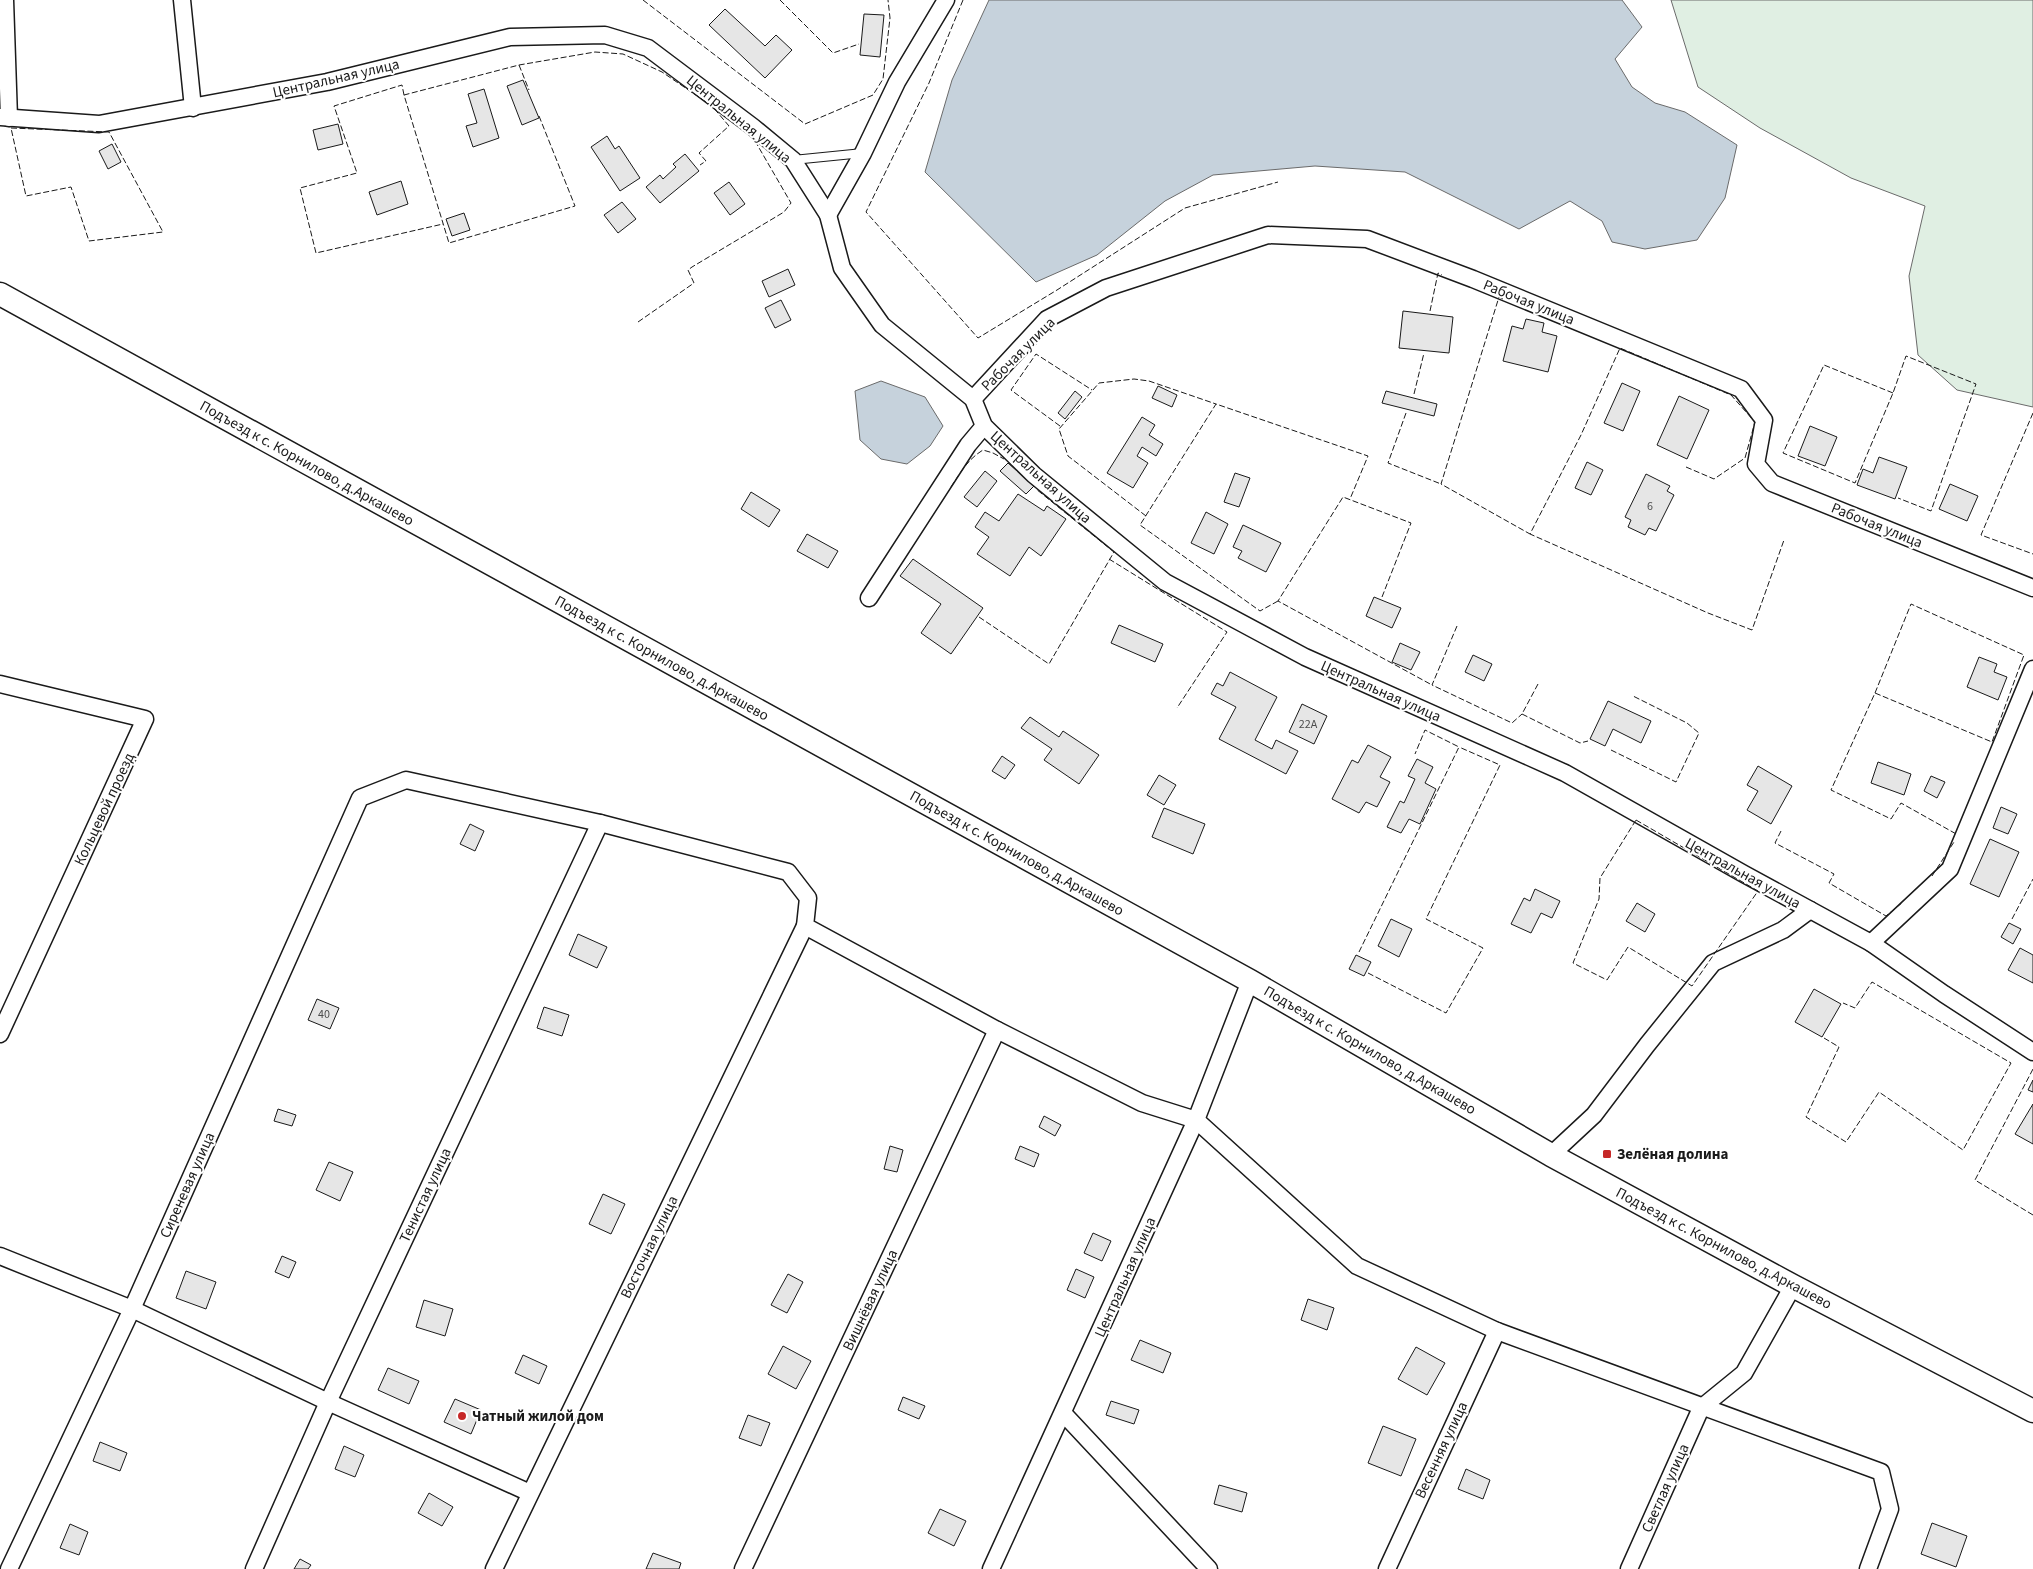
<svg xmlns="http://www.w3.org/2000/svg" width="2033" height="1569" font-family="'Source Sans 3',sans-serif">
<rect width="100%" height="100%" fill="#fff"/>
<polygon fill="#e0efe3" stroke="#6a6a6a" points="1671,0 2033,0 2033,407 1957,390 1918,355 1909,276 1925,206 1851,178 1760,128 1698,87"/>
<g fill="#c6d2dc" stroke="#6a6a6a">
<polygon points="989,0 1622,0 1642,27 1615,59 1632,87 1655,103 1685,112 1737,145 1725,198 1697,240 1645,249 1612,242 1602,221 1570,201 1519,229 1405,172 1315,166 1213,175 1165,201 1097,255 1036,282 925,172 952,80"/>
<polygon points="881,381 925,397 943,426 930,446 907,464 881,459 860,440 855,391"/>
</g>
<g fill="#e6e6e6" stroke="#1a1a1a">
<polygon points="725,9 765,46 776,35 792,50 765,78 709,25"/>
<polygon points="864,14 884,15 880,57 860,55"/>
<polygon points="523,80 539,118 522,125 507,86"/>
<polygon points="484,89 499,138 473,147 466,126 477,123 468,94"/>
<polygon points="338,124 343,144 318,150 313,130"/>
<polygon points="607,136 615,149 619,146 640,178 620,191 591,147"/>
<polygon points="112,144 121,162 108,169 99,151"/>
<polygon points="685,154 699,171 660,203 646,187 660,175 663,179 676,167 673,164"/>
<polygon points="401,181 408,204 377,215 369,192"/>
<polygon points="729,182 745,204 730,215 714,193"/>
<polygon points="622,202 636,219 618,233 604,215"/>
<polygon points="464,213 470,230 452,236 446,219"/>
<polygon points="788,269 795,285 769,297 762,281"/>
<polygon points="781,300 791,320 775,328 765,308"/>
<polygon points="1403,311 1453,317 1449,353 1399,348"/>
<polygon points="1526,319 1544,323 1542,332 1557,336 1548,372 1503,361 1512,326 1523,329"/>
<polygon points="1622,383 1640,391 1623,431 1604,423"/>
<polygon points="1158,386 1177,395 1172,407 1152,398"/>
<polygon points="1075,391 1082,397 1065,419 1058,413"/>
<polygon points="1386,391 1437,404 1434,416 1382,403"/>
<polygon points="1679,396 1709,410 1687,459 1657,445"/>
<polygon points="1142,417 1155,425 1149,435 1163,444 1156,456 1142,447 1137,456 1148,463 1133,488 1107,473"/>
<polygon points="1810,426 1837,437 1825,466 1798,456"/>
<polygon points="1879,457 1907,467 1895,499 1857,485 1863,469 1873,473"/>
<polygon points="1587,462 1603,470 1591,495 1575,488"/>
<polygon points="1008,463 1034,486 1026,494 1000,471"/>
<polygon points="985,471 997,481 977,507 964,497"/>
<polygon points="1235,473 1250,478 1239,507 1224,502"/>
<polygon points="1646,474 1670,486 1667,491 1674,495 1656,531 1649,528 1645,535 1628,527 1631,520 1625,517"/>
<polygon points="1950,484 1978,496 1967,521 1939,509"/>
<polygon points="751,492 780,510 769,527 741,509"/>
<polygon points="1018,494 1044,511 1047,506 1066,519 1041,556 1029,547 1010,576 977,554 989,537 975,527 985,512 999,521"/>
<polygon points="1206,512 1228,524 1214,554 1191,543"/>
<polygon points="1243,525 1281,543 1266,572 1238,558 1242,551 1233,547"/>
<polygon points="807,534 838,551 828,568 797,551"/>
<polygon points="913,559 983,608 951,654 921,633 941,604 900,576"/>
<polygon points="1374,597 1401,608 1392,628 1366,616"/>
<polygon points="1119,625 1163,644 1155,662 1111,643"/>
<polygon points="1400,643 1420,652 1411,670 1392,662"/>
<polygon points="1473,655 1492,664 1484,681 1465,672"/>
<polygon points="1979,657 1997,664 1994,672 2007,677 1998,700 1967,687"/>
<polygon points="1230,672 1277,697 1255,740 1272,749 1276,740 1298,751 1286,774 1219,739 1236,707 1211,694 1217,683 1223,686"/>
<polygon points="1608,701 1651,721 1641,743 1613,729 1605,746 1590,739"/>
<polygon points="1302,704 1327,716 1314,744 1289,732"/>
<polygon points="1030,717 1059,737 1063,731 1099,755 1079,784 1044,760 1052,749 1021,728"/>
<polygon points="1368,745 1391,757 1380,777 1390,782 1377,807 1366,802 1359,813 1332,799 1352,760 1358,763"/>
<polygon points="1002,756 1015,765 1005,779 992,771"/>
<polygon points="1417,759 1433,767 1425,783 1436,789 1420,824 1409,819 1401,833 1387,827 1400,801 1404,803 1415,779 1408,776"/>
<polygon points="1878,762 1911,774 1904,795 1871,783"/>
<polygon points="1758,766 1792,786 1771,824 1747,810 1758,791 1747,785"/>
<polygon points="1159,775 1176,785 1164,805 1147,795"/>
<polygon points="1931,776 1945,782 1937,798 1924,791"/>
<polygon points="2001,807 2017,814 2008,834 1993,828"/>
<polygon points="1164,808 1205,824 1193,854 1152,837"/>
<polygon points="470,824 484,831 475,851 460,844"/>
<polygon points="1990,839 2019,852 1999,897 1970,884"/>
<polygon points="1535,889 1560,901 1552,918 1541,913 1531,933 1511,924 1524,898 1530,901"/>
<polygon points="1637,903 1655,914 1645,932 1626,921"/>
<polygon points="1391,919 1412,929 1399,957 1378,946"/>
<polygon points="2009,923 2021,929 2013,944 2001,937"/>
<polygon points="578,934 607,947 597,968 569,955"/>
<polygon points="2020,948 2033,955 2033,983 2008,970"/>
<polygon points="1356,955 1371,962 1364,976 1349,969"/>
<polygon points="1814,989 1841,1004 1822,1037 1795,1022"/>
<polygon points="317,999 339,1008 330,1029 308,1020"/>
<polygon points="544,1007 569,1015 562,1036 537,1028"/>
<polygon points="2033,1080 2033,1092 2028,1090"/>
<polygon points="2033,1104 2033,1144 2015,1134"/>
<polygon points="278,1109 296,1115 292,1126 274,1121"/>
<polygon points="1044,1116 1061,1125 1055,1136 1039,1127"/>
<polygon points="890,1146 903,1150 897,1172 884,1169"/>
<polygon points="1020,1146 1039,1154 1034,1167 1015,1159"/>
<polygon points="329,1162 353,1172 340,1201 316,1190"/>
<polygon points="603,1194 625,1204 611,1234 589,1224"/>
<polygon points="1093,1233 1111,1241 1102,1261 1084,1253"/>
<polygon points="282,1256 296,1262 289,1278 275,1272"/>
<polygon points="1076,1269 1094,1277 1085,1298 1067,1290"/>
<polygon points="186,1271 216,1282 206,1309 176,1298"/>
<polygon points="788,1274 803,1282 787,1313 771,1305"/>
<polygon points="1308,1299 1334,1308 1327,1330 1301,1320"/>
<polygon points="424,1300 453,1309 445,1336 416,1327"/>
<polygon points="1140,1340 1171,1353 1163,1373 1131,1360"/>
<polygon points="783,1346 811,1361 796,1389 768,1374"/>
<polygon points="1416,1347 1445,1363 1427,1395 1398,1379"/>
<polygon points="523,1355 547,1366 539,1384 515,1373"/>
<polygon points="388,1368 419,1381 409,1404 378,1390"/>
<polygon points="903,1397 925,1406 919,1419 898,1410"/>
<polygon points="455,1399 481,1410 471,1434 444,1422"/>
<polygon points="1111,1401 1139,1410 1134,1424 1106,1415"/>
<polygon points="748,1415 770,1423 761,1446 739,1438"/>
<polygon points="1383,1426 1416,1439 1401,1476 1368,1463"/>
<polygon points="100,1442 127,1453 120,1471 93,1461"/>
<polygon points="344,1446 364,1455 355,1477 335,1469"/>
<polygon points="1466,1469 1490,1480 1483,1499 1458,1489"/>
<polygon points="1219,1485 1247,1493 1242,1512 1214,1504"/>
<polygon points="429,1493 453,1507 442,1526 418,1513"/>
<polygon points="940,1509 966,1521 954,1546 928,1533"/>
<polygon points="1932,1523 1967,1536 1956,1567 1921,1554"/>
<polygon points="70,1524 88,1532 79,1555 60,1548"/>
<polygon points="653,1553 681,1563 679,1569 646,1569"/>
<polygon points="300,1559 311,1565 308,1569 294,1569"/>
</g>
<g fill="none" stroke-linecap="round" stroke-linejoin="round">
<defs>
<polyline id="lane" points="793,160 863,153"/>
<g id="street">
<polyline points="5,0 9,118"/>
<polyline points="182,0 193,108"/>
<polyline points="0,117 99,124 327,82 510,37 605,35 648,48 753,127 793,160 828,215 842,268 882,325 973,399 984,426 1034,475 1165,582 1305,657 1565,773 1744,874 1871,943 1944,994 2033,1052"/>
<polyline points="828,215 863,153 897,82 946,0"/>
<polyline points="973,399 1047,319 1106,288 1268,235 1367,239 1473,279 1741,389 1764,420 1756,464 1772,483 2033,588"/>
<polyline points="869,598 968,445 984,426"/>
<polyline points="0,684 145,719 0,1034"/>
<polyline points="1871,943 1950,869 2033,669"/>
<polyline points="1551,1155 1594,1115 1647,1045 1713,963 1783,930 1810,910"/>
<polyline points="0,1256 132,1309 328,1402 530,1493"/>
<polyline points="1063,1413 1209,1569"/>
<polyline points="9,1569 132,1309 360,798 406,780 600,823 788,872 808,898 805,926 997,1030 1142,1103 1196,1120 1357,1266 1497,1331 1881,1472 1890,1509 1868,1569"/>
<polyline points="254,1569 328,1402 600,823"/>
<polyline points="494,1569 805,926"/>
<polyline points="743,1569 997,1030"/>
<polyline points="991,1569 1196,1120 1250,981"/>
<polyline points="1387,1569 1497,1331"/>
<polyline points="1629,1569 1701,1408 1744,1373 1793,1286"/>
</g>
<polyline id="secondary" points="0,294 1250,981 1551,1155 1793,1286 2033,1411"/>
</defs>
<use href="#lane" stroke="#1a1a1a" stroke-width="10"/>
<use href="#street" stroke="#1a1a1a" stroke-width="19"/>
<use href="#secondary" stroke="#1a1a1a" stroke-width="25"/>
<use href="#lane" stroke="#fff" stroke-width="8"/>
<use href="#street" stroke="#fff" stroke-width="16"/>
<use href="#secondary" stroke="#fff" stroke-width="22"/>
<g stroke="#1a1a1a" stroke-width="1" stroke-dasharray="6 2.5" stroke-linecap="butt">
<polyline points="643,0 805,124 873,95 883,79 890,18 888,0"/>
<polyline points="780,0 833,53 859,44"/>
<polyline points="963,0 929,83 866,212 978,338 1057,290 1185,208 1278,182"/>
<polyline points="519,65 529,90"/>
<polyline points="404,95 402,85 334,106 357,173 300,188 316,253 443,224"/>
<polyline points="539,116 575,206 449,243 404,95 519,65 595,52 623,54 662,72 712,106 729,126 699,153 706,161 700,165"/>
<polygon points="11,128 109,132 163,232 89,241 71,187 26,196"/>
<polyline points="1503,299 1499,297 1441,484 1530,534"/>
<polyline points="1430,311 1438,273 1442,275"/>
<polyline points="638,322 694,283 688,270 692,267 784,212 791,203 751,134"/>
<polyline points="1893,393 1824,365 1783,453 1855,483 1893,393 1906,356 1976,384 1931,511 1898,498"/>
<polyline points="1414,394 1424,353"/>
<polyline points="1406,413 1388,463 1441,484"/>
<polyline points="2033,413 1981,535 2033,554"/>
<polyline points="1060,426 1011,390 1036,354 1092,390"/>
<polyline points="1686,467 1714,479 1745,458 1755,422 1731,395 1620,348 1581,435 1530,534 1708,613 1752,630 1784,540"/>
<path d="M951,487C960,473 968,459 983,450L993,453L1004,459"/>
<polyline points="1146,516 1068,456 1059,429 1099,383 1134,379 1149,381 1216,404"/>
<polyline points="1109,559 1227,632 1177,708"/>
<polyline points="1382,597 1411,523 1343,497 1278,601 1432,685"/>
<polyline points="1278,601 1260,611 1140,525 1216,404 1368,456 1350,499"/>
<polyline points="979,617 1049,664 1114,552 1036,489"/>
<polyline points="1457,626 1432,685 1512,723 1522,714"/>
<polyline points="1538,684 1522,714 1580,743 1588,741"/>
<polyline points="1875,693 1992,742 2024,655 1911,604 1875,693 1831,790 1891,819 1901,803 1958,835"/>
<polyline points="1611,750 1676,782 1699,733 1687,723 1633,696"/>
<polygon points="1636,820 1758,891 1692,986 1628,947 1607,980 1573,963 1599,899 1600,878"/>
<polyline points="1781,831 1775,843 1834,874 1829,883 1886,916 1903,902"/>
<polyline points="1932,876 1954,842"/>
<polyline points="2012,919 2033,879"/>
<polyline points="1359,952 1459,747 1425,730 1415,754"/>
<polyline points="1368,973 1446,1013 1483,948 1426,919 1500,765 1459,747"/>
<polyline points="1824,1038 1839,1047 1806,1117 1846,1142 1879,1092 1963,1150 2011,1063 1872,982 1855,1008 1843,1003"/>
<polyline points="2033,1069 1975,1180 2033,1215"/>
</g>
</g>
<g fill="#c62828" stroke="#fff" stroke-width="2">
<rect x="1602" y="1149" width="10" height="10" rx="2.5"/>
<circle cx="462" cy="1416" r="5"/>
</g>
<g text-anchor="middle" stroke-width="4" stroke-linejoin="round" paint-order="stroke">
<g font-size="12" fill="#4d4d4d">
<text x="1650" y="510">6</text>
<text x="1308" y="728">22А</text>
<text x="324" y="1018">40</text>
</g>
<g font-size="15" fill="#1a1a1a" stroke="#fff">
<text transform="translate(336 78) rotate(-13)" y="5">Центральная улица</text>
<text transform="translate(739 119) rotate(39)" y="5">Центральная улица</text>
<text transform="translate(1529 302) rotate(22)" y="5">Рабочая улица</text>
<text transform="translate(1018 354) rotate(-45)" y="5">Рабочая улица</text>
<text transform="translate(307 463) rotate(29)" y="5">Подъезд к с. Корнилово, д.Аркашево</text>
<text transform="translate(1041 477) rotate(42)" y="5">Центральная улица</text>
<text transform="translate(1877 525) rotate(22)" y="5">Рабочая улица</text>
<text transform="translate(662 658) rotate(29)" y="5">Подъезд к с. Корнилово, д.Аркашево</text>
<text transform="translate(1381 691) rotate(24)" y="5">Центральная улица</text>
<text transform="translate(104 809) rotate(-65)" y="5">Кольцевой проезд</text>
<text transform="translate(1017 853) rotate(29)" y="5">Подъезд к с. Корнилово, д.Аркашево</text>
<text transform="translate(1743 873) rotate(29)" y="5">Центральная улица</text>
<text transform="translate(1370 1050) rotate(30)" y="5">Подъезд к с. Корнилово, д.Аркашево</text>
<text transform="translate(187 1185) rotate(-66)" y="5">Сиреневая улица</text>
<text transform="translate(425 1195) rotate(-65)" y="5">Тенистая улица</text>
<text transform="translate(649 1247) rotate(-64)" y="5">Восточная улица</text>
<text transform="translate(1724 1248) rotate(28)" y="5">Подъезд к с. Корнилово, д.Аркашево</text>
<text transform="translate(1125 1277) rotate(-66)" y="5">Центральная улица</text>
<text transform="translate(870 1300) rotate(-65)" y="5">Вишнёвая улица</text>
<text transform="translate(1441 1450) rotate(-65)" y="5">Весенняя улица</text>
<text transform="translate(1665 1488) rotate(-66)" y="5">Светлая улица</text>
</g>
<g font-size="15" font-weight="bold" fill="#1a1a1a" stroke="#fff" text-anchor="start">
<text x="1617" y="1159">Зелёная долина</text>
<text x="472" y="1421">Чатный жилой дом</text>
</g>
</g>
</svg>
